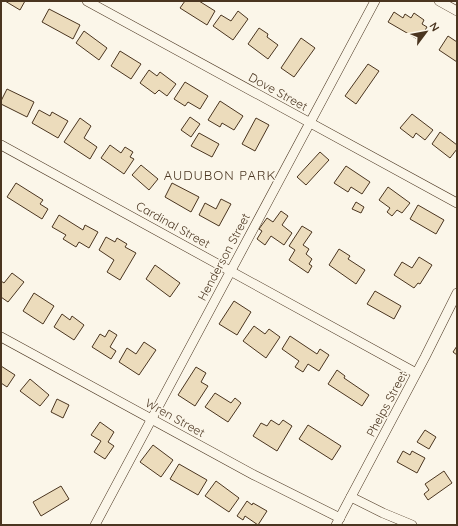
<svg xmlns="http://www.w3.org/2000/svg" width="458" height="526" font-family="Quicksand,sans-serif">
<rect width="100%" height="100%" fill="#fbf6e9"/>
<g fill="#ecdcbc" stroke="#4a3520">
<polygon points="5,1 25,1 20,10"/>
<polygon points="185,1 199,1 215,11 207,25 180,8"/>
<polygon points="49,9 80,25 73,39 42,22"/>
<polygon points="238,11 248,19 233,40 213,26 221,15 231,21"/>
<polygon points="394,12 403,18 405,14 411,18 414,13 424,20 422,24 427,27 419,40 388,22"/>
<polygon points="259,28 268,34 267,37 278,45 268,59 248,44"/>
<polygon points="84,31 107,48 99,60 76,43"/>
<polygon points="448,36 457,42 457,62 439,50"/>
<polygon points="301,38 315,48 294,77 281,68"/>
<polygon points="120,51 141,64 131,79 111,66"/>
<polygon points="368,64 379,71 356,104 345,96"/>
<polygon points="149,70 157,76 160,72 176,84 167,96 159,90 155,94 140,83"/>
<polygon points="185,82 208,96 200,109 188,102 185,106 174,99"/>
<polygon points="7,89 34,102 27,117 1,104 1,101"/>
<polygon points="220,101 243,116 234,130 222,123 220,127 208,120"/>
<polygon points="39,110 50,116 52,112 68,121 58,138 32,123"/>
<polygon points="412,114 433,130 425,140 416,133 413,138 400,128"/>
<polygon points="190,117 200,124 191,137 181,130"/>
<polygon points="80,118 91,126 84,138 97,147 90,159 64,142"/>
<polygon points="256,118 269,125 255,151 242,144"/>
<polygon points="440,132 457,145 457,149 450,158 432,144"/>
<polygon points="199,133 219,144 212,157 191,146"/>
<polygon points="110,145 121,153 125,147 133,152 130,157 134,159 124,174 101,158"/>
<polygon points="320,152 329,160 306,185 297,177"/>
<polygon points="141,165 158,179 149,190 132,175"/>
<polygon points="346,166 370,182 362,194 351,187 348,192 334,183"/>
<polygon points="16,183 43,200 40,204 48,209 42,219 7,197"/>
<polygon points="172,183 199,197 191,212 165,197"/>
<polygon points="388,187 410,203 402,213 397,210 392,216 387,212 390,208 379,200"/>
<polygon points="221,199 231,204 219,226 199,215 205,203 216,209"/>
<polygon points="356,202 364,207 361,213 352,209"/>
<polygon points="418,205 444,220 436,234 410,219"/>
<polygon points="281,211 288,216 282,225 292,233 284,245 271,236 265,245 257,239 262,231 259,229 267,218 273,222"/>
<polygon points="59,215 83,230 85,225 98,232 89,248 79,242 76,247 63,239 66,235 52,227"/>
<polygon points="302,226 312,232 303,245 309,249 306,254 312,259 309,264 312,266 308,273 289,260 295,250 289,246"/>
<polygon points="106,237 115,242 117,238 127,244 125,247 136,253 120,280 107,272 114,260 99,250"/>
<polygon points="339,249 350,256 348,259 365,270 356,284 329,265"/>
<polygon points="419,257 432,265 420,284 418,283 414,288 394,275 402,262 412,268"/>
<polygon points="155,265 180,283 170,297 146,279"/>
<polygon points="12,273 24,282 8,302 1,297 1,281 4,283"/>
<polygon points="375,291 401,306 394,319 367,304"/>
<polygon points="34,293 54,306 43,324 23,311"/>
<polygon points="234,301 251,312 237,335 219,324"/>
<polygon points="62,314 70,320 72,316 84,325 74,340 54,327"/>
<polygon points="254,326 265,334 269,329 280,337 266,358 243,341"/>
<polygon points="109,330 117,335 110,347 116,351 111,359 92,347 100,334 105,337"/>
<polygon points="290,336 317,354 320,349 329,355 319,371 308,364 303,372 295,367 299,361 282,349"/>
<polygon points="144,342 156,350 139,375 119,362 127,348 136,354"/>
<polygon points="457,346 457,355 453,352"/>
<polygon points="1,366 15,375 7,387 1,383"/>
<polygon points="196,367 206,373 201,382 208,386 195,406 178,395"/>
<polygon points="337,370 345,376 344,378 369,395 362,406 328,384"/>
<polygon points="30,379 49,395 40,406 20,391"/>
<polygon points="215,393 231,403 235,398 241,403 228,422 205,407"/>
<polygon points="57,399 69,405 63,418 51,412"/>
<polygon points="271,420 279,425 283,420 292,426 277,451 253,436 261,423 267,426"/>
<polygon points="100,422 114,432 108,442 114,446 105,459 94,452 101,441 91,435"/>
<polygon points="308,425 341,446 332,460 299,439"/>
<polygon points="425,430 436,437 429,449 417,442"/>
<polygon points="153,445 173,460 161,477 140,462"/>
<polygon points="403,451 410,455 412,451 425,458 417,473 397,462"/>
<polygon points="179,464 207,480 198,495 170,479"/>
<polygon points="444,471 452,483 428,500 424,494 429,490 425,484"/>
<polygon points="216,481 239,498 229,512 205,496"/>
<polygon points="61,486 69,499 41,516 33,502"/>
<polygon points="247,501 252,505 253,503 267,511 258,525 245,516 243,520 237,516"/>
</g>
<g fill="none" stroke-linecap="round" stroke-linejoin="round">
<defs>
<g id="street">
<polyline points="87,1 457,203"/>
<polyline points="439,1 457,11"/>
<polyline points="1,145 416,373"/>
<polyline points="1,337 254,475 340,518"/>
<polyline points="351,497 383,513 412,525"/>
<polyline points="95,525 375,1"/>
<polyline points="336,525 425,357 457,293"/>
</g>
</defs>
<use href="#street" stroke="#4a3520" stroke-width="10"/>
<use href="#street" stroke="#fbf6e9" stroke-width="9"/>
</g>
<g text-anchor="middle" stroke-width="3" stroke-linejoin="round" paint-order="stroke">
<g font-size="12" fill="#4a3520" stroke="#fbf6e9">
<text transform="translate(278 92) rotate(29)" y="4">Dove Street</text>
<text transform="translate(173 225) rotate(29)" y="4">Cardinal Street</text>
<text transform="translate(224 257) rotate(-62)" y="4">Henderson Street</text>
<text transform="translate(387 404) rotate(-62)" y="4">Phelps Street</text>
<text transform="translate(175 418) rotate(29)" y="4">Wren Street</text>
</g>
<g font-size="13" letter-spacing="1" fill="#4a3520" stroke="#fbf6e9">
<text x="220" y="180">AUDUBON PARK</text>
</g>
</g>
<rect width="458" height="526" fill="none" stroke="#4a3520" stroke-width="4"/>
<g transform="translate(426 32) rotate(58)" stroke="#fbf6e9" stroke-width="3" paint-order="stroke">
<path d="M0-3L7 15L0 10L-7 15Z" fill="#4a3520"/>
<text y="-6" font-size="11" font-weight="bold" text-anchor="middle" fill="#4a3520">N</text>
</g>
</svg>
